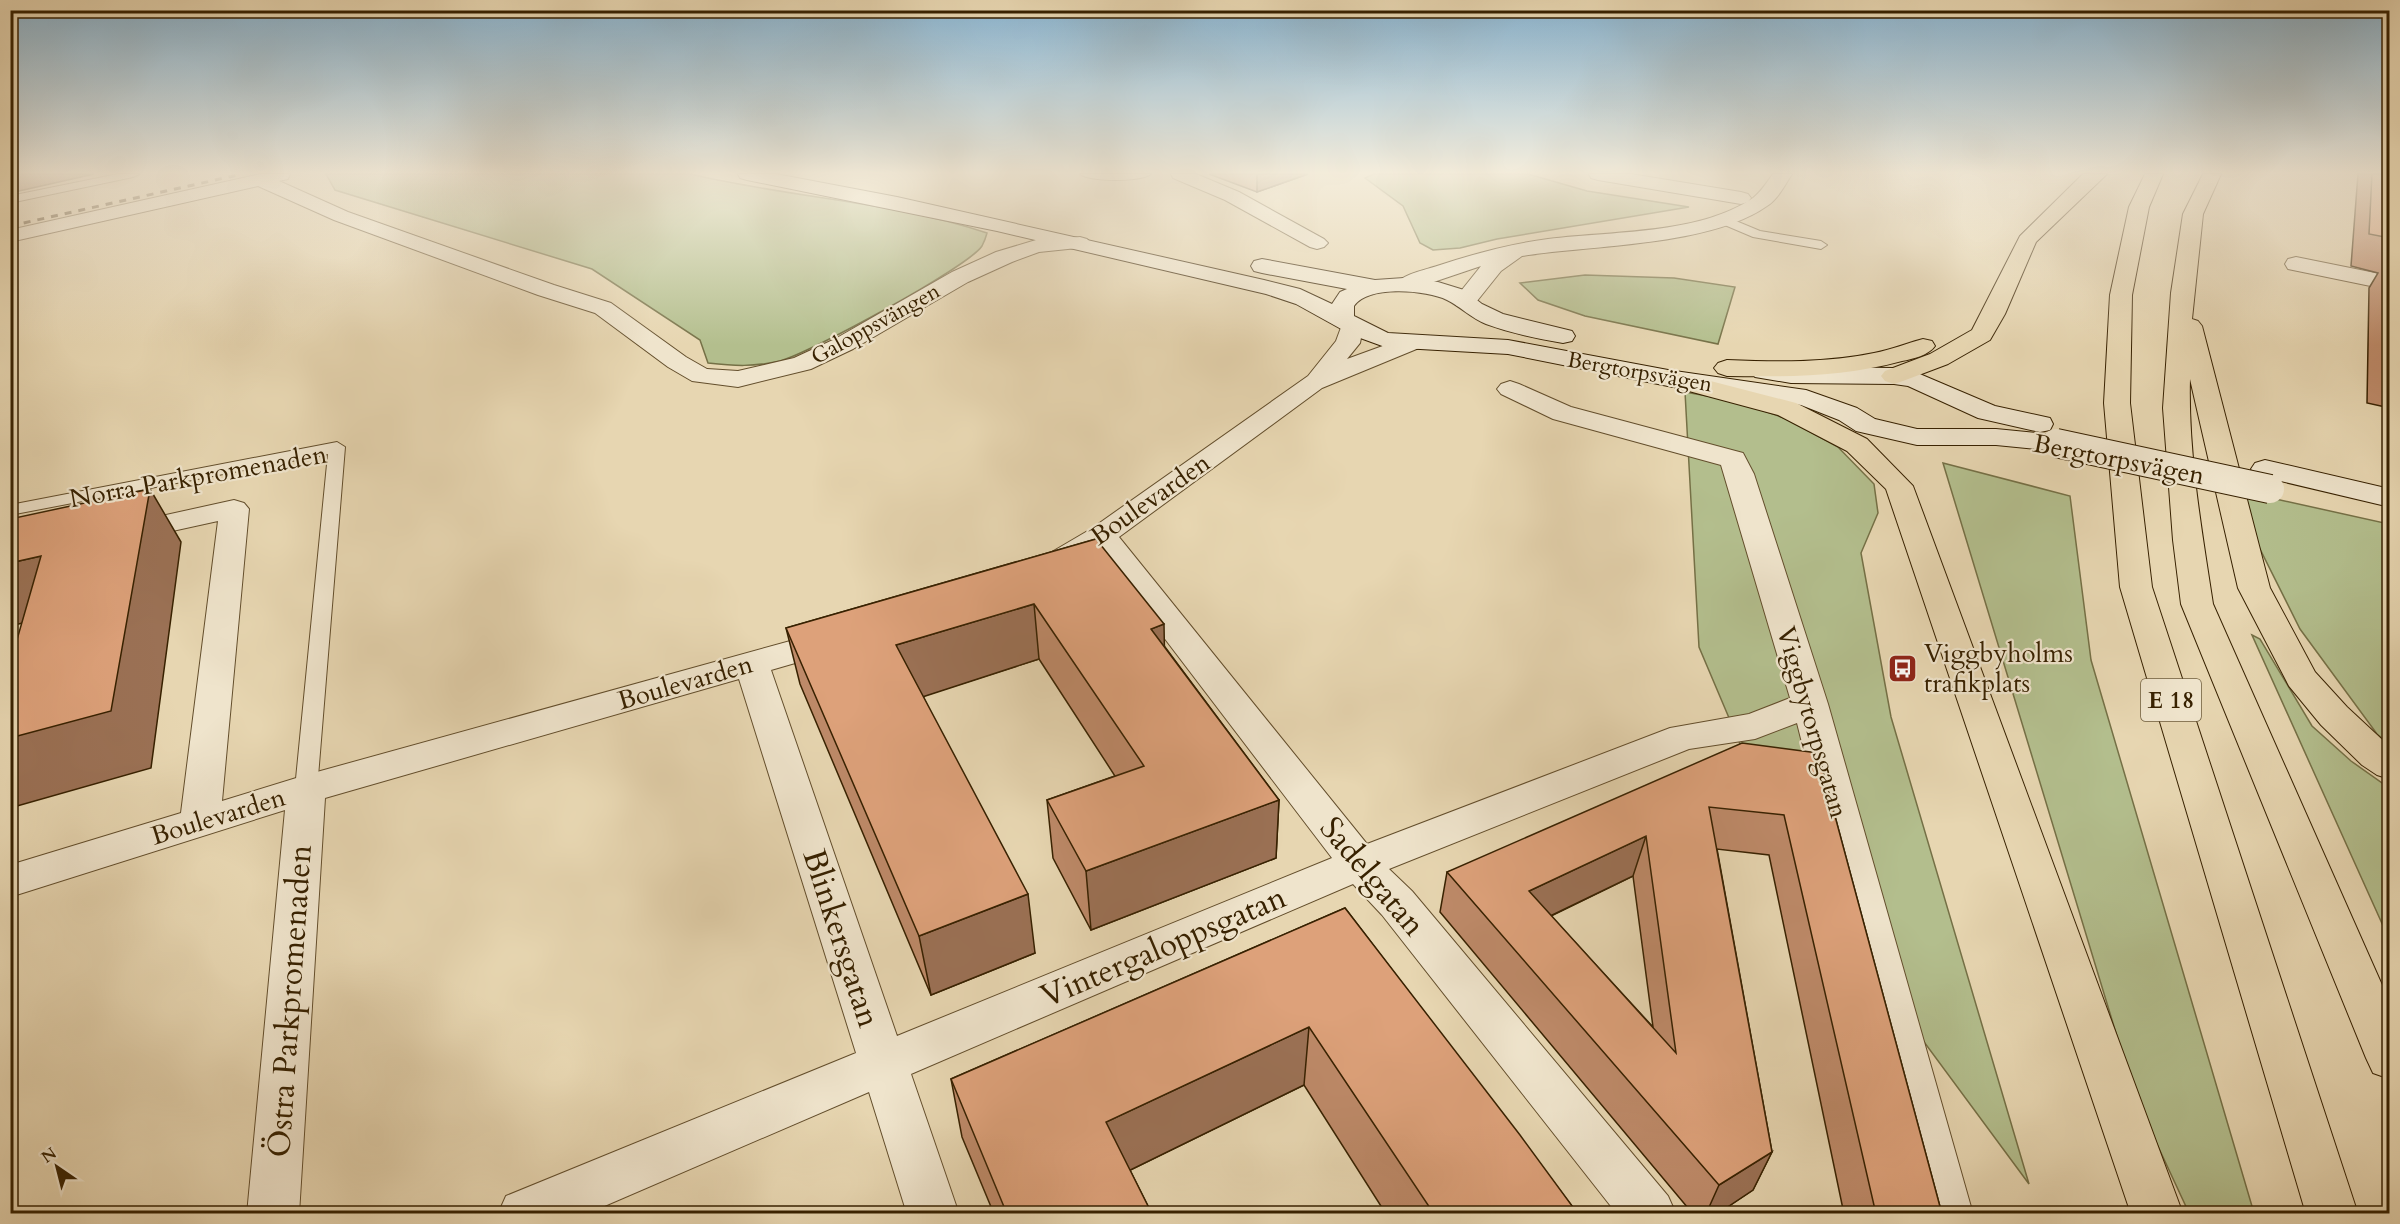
<svg xmlns="http://www.w3.org/2000/svg" width="2400" height="1224" font-family="Cardo,serif">
<rect width="100%" height="100%" fill="#e7d6b1"/>
<filter id="stains"><feTurbulence type="fractalNoise" baseFrequency=".00333" numOctaves="4"/><feColorMatrix values="0 0 0 0 .2 0 0 0 0 .09 0 0 0 0 .02 0 0 0 .5 -.17"/></filter>
<radialGradient id="worn" r=".72"><stop offset=".6" stop-color="#630" stop-opacity="0"/><stop offset="1" stop-color="#630" stop-opacity=".3"/></radialGradient>
<g fill="#b3be8d" stroke="#757046" stroke-width="1.5">
<path d="M326,174H691C789,198 892,201 987,233C986,237 984,242 982,246C968,267 808,354 780,361C753,367 735,366 708,363L700,340L592,269L335,190Z"/>
<polygon points="1374,174 1528,174 1587,191 1689,207 1497,239 1460,248 1433,250 1420,243 1403,206 1365,178"/>
<polygon points="1585,275 1674,278 1735,287 1718,344 1585,316 1538,300 1520,283"/>
<polygon points="1685,392 1735,401 1787,419 1838,447 1874,484 1878,513 1861,553 1891,717 2029,1184 1834,920 1746,758 1699,647"/>
<polygon points="1943,463 2070,496 2091,660 2254,1213 2189,1213 2136,1099"/>
<polygon points="2244,492 2389,524 2389,744 2377,734 2300,629 2243,515"/>
<polygon points="2252,635 2260,639 2312,726 2351,761 2389,788 2389,939"/>
</g>
<g fill="none" stroke-linecap="round" stroke-linejoin="round">
<defs>
<g id="service">
<polygon points="118,174 139,174 133,177 10,203 10,196"/>
<path d="M1080,174H1151C1140,182 1091,182 1080,174Z"/>
<polygon points="1724,216 1760,231 1821,241 1827,245 1821,249 1753,237 1720,223 1718,220"/>
<polygon points="337,442 345,447 317,789 314,795 306,797 298,795 295,789 328,454 10,515 10,505"/>
</g>
<g id="minor">
<polygon points="261,174 290,174 288,179 279,181 348,212 554,285 611,303 686,357 707,369 738,371 794,358 835,339 952,272 996,252 1036,240 1080,237 1087,239 1091,243 1087,247 1039,252 1012,262 968,282 853,349 811,369 738,387 692,381 668,367 595,313 538,295 334,220 258,186 10,242 10,230"/>
<polygon points="1171,174 1196,174 1239,192 1324,239 1328,243 1324,247 1317,249 1310,247 1225,200 1173,178"/>
<polygon points="1589,174 1631,174 1741,192 1748,194 1751,198 1748,202 1741,204 1598,180 1591,178"/>
<polygon points="2296,257 2390,276 2390,290 2288,269 2285,264 2288,259"/>
<path d="M1351,320L1359,322L1363,327L1360,343L1347,359L1410,336L1419,338L1422,343L1419,348L1322,388L1119,537L1367,844L1670,728L1749,714L1790,698L1721,465L1553,419L1501,394L1497,389L1501,384L1510,381L1519,384L1571,407L1743,453L1754,474L1828,704L1973,1214H1921L1797,723L1755,739L1689,749L1389,869L1412,891L1668,1196L1676,1214H1617L1382,915L1353,884L911,1074L959,1214H907L869,1092L586,1214H498L506,1196L856,1053L739,679L325,798L299,1214H247L285,810L10,897V865L181,813L218,521L127,541L116,538L112,532L116,526L234,500L244,503L249,509L222,801L306,775L823,632L835,629L847,632L852,640L847,648L771,670L897,1036L1332,858L1098,551C1081,561 1066,575 1045,570L1040,563L1045,556L1091,529L1308,376L1336,341L1343,322Z"/>
</g>
<path id="tertiary" d="M1773,174H1792C1785,185 1778,199 1767,206C1711,246 1591,245 1522,256L1501,271L1473,306L1465,308L1457,306L1453,301L1481,266L1407,291L1399,289L1396,284C1403,274 1425,270 1437,266C1473,254 1510,244 1548,239C1611,231 1698,235 1753,198C1761,192 1767,182 1773,174Z"/>
<g id="secondary">
<path d="M738,174H776L897,197L1264,280L1300,289L1332,304L1340,292L1347,289L1262,273L1254,271L1251,266L1254,261L1262,259L1375,280L1404,278L1438,282L1464,290L1482,304L1503,314L1572,331L1575,336L1572,341L1563,343C1537,339 1511,333 1486,324C1471,318 1461,307 1447,300C1426,290 1369,285 1354,306V316L1388,333L1508,340L1668,370L1806,390L1857,408L1875,419L1917,429H1996L2056,435L2066,437L2070,443L2066,449L2056,451L1996,445H1917L1856,431L1839,420L1801,405L1668,386L1508,354L1385,347L1352,335L1296,304L1266,294L997,231L747,180L740,178Z"/>
<polygon points="1764,364 1791,367 1894,368 1915,372 1995,406 2050,418 2053,424 2050,430 2040,432 1978,418 1908,386 1894,384 1791,383 1755,377 1751,372 1755,367"/>
<polygon points="2265,460 2390,489 2390,507 2255,475 2251,469 2255,463"/>
</g>
<g id="motorway">
<polygon points="2083,174 2107,174 2036,242 2005,314 1990,340 1948,364 1903,381 1894,384 1885,381 1881,376 1885,371 1930,354 1972,330 2020,236"/>
<polygon points="2145,174 2163,174 2149,207 2132,295 2130,403 2152,587 2358,1214 2306,1214 2120,587 2104,403 2110,295 2129,207"/>
<path d="M2203,174H2221L2203,214L2192,319L2198,321L2202,326L2270,588L2315,672L2347,707L2390,747V779L2377,775L2362,765L2321,725L2289,686L2238,588L2190,379C2188,453 2202,532 2213,604L2390,1003V1079L2373,1073L2366,1058L2181,604L2173,540L2163,408L2171,293L2183,214Z"/>
<path d="M1923,339L1932,341L1935,346C1929,355 1913,359 1902,361C1844,377 1787,377 1727,376L1718,373L1714,368L1718,363L1727,360C1776,362 1826,363 1874,353C1891,350 1907,343 1923,339Z"/>
<polygon points="1668,370 1796,403 1867,439 1913,486 2183,1214 2131,1214 1886,489 1847,451 1778,415 1659,383 1655,378 1659,373"/>
</g>
</defs>
<use href="#service" stroke="#634e2c" stroke-width="2"/>
<use href="#minor" stroke="#634e2c" stroke-width="2"/>
<use href="#tertiary" stroke="#634e2c" stroke-width="2"/>
<use href="#secondary" stroke="#372100" stroke-width="2"/>
<use href="#motorway" stroke="#372100" stroke-width="2"/>
<use href="#service" fill="#efe4cc" fill-rule="evenodd"/>
<use href="#minor" fill="#efe4cc" fill-rule="evenodd"/>
<use href="#tertiary" fill="#efe4cc" fill-rule="evenodd"/>
<use href="#secondary" fill="#efe4cc" fill-rule="evenodd"/>
<use href="#motorway" fill="#e7d6b1" fill-rule="evenodd"/>
<polyline stroke="#372100" stroke-width="3" stroke-dasharray="7 7" stroke-linecap="butt" points="10,226 242,174"/>
<defs>
<polyline id="secondary-bridge" points="2056,443 2270,489"/>
</defs>
<use href="#secondary-bridge" stroke="#372100" stroke-width="30" stroke-linecap="butt"/>
<use href="#secondary-bridge" stroke="#efe4cc" stroke-width="28"/>
</g>
<g fill="#be8a69" stroke="#372100" stroke-width="1.5" fill-rule="evenodd">
<polygon points="1209,174 1308,174 1257,192"/>
<polygon points="2358,174 2390,174 2390,408 2367,403 2369,288 2378,273 2351,266"/>
<polygon points="1096,539 1165,647 1279,800 1276,858 1091,930 1053,858 1047,800 1115,776 1039,659 923,696 1035,953 931,995 800,684 786,628"/>
<path d="M1818,753L1942,1214H1844L1769,855L1717,849L1772,1152L1753,1190L1717,1214H1693L1440,912L1447,872ZM1633,876L1653,1027L1551,916Z"/>
<polygon points="1345,908 1578,1214 1386,1214 1304,1085 1130,1170 1152,1214 994,1214 962,1137 951,1079"/>
</g>
<g fill="#9b7155" stroke="#372100" stroke-width="1.5">
<polygon points="10,174 94,174 10,193"/>
<polygon points="1257,174 1308,174 1257,192"/>
<polygon points="150,489 181,542 151,768 10,808 10,738"/>
<polygon points="41,556 77,610 10,626 10,563"/>
<polygon points="1034,604 1039,659 907,702 896,645"/>
<polygon points="1164,624 1165,680 1151,629"/>
<polygon points="1279,800 1276,858 1091,930 1086,871"/>
<polygon points="1646,836 1633,876 1519,931 1529,891"/>
<polygon points="1028,894 1035,953 931,995 919,936"/>
<polygon points="1309,1027 1304,1085 1110,1180 1106,1122"/>
<polygon points="1772,1152 1753,1190 1717,1214 1706,1214 1719,1185"/>
</g>
<g fill="#dda17a" stroke="#372100" stroke-width="1.5" fill-rule="evenodd">
<polygon points="2372,174 2390,174 2390,238 2369,234"/>
<polygon points="2388,255 2390,255 2390,367 2389,367"/>
<polygon points="150,489 111,711 10,738 10,664 41,556 10,563 10,519"/>
<polygon points="1096,539 1164,624 1151,629 1279,800 1086,871 1047,800 1144,766 1034,604 896,645 1028,894 919,936 786,628"/>
<path d="M1742,743L1818,753L1942,1214H1876L1784,815L1709,807L1772,1152L1719,1185L1447,872ZM1646,836L1676,1053L1529,891Z"/>
<polygon points="1345,908 1520,1135 1578,1214 1434,1214 1309,1027 1106,1122 1152,1214 1007,1214 951,1079"/>
</g>
<linearGradient id="sky" x2="0" y2="1"><stop stop-color="#88b5d3"/><stop offset="0.5" stop-color="#f4eddc"/><stop offset="1" stop-color="#f4eddc" stop-opacity="0"/></linearGradient>
<rect width="2400" height="345" fill="url(#sky)"/>
<defs>
<symbol id="bus-square" viewBox="-11 -11 22 22"><rect x="-9" y="-9" width="18" height="18" rx="4" fill="#8f2418" stroke="#efe4cc"/><path d="M-5-6H5V4H4V6H2V4H-2V6H-4V4H-5ZM-3.5-4V0h7V-4ZM-3.5 1.2v1.5H-2V1.2ZM2 1.2v1.5H3.5V1.2Z" fill="#fff"/></symbol>
</defs>
<g fill-rule="evenodd">
<use href="#bus-square" x="1886" y="652" width="33" height="33"/>
</g>
<g text-anchor="middle" stroke-width="4.5" stroke-linejoin="round" paint-order="stroke">
<g font-size="22" fill="#372100" stroke="#efe4cc">
<text transform="translate(875 323) rotate(-29)" y="8">Galoppsvängen</text>
<text transform="translate(1640 371) rotate(10)" y="8">Bergtorpsvägen</text>
</g>
<rect fill="#efe4cc" stroke="#6e5c3d" stroke-width="1.5" x="2141" y="679" width="60" height="42" rx="4.5"/>
<g font-size="24" font-weight="bold" fill="#372100">
<text x="2171" y="708">E 18</text>
</g>
<g font-size="26" fill="#372100" stroke="#efe4cc">
<text transform="translate(2119 459) rotate(11)" y="9">Bergtorpsvägen</text>
<text transform="translate(198 476) rotate(-10)" y="9">Norra Parkpromenaden</text>
<text transform="translate(1150 499) rotate(-35)" y="9">Boulevarden</text>
<text transform="translate(685 682) rotate(-16)" y="9">Boulevarden</text>
<text transform="translate(1813 722) rotate(74)" y="9">Viggbytorpsgatan</text>
<text transform="translate(218 816) rotate(-17)" y="9">Boulevarden</text>
</g>
<g font-size="26" fill="#372100" stroke="#efe4cc" text-anchor="start">
<text x="1924" y="662">Viggbyholms<tspan x="1924" dy="30">trafikplats</tspan></text>
</g>
<g font-size="32" fill="#372100" stroke="#efe4cc">
<text transform="translate(1373 876) rotate(50)" y="11">Sadelgatan</text>
<text transform="translate(842 938) rotate(72)" y="11">Blinkersgatan</text>
<text transform="translate(1163 946) rotate(-23)" y="11">Vintergaloppsgatan</text>
<text transform="translate(289 1001) rotate(-86)" y="11">Östra Parkpromenaden</text>
</g>
</g>
<rect width="2400" height="1224" fill="none" stroke="#e7d6b1" stroke-width="36"/>
<rect x="12" y="12" width="2376" height="1200" fill="none" stroke="#372100" stroke-width="3"/>
<rect x="18" y="18" width="2364" height="1188" fill="none" stroke="#372100" stroke-width="1.5"/>
<g transform="translate(57 1167) rotate(325)" stroke="#efe4cc" stroke-width="4.5" paint-order="stroke">
<path d="M0-4.5L10 22L0 15L-10 22Z" fill="#372100"/>
<text y="-9" font-size="16" font-weight="bold" text-anchor="middle" fill="#372100">N</text>
</g>
<rect width="100%" height="100%" filter="url(#stains)"/>
<rect width="100%" height="100%" fill="url(#worn)"/>
</svg>
